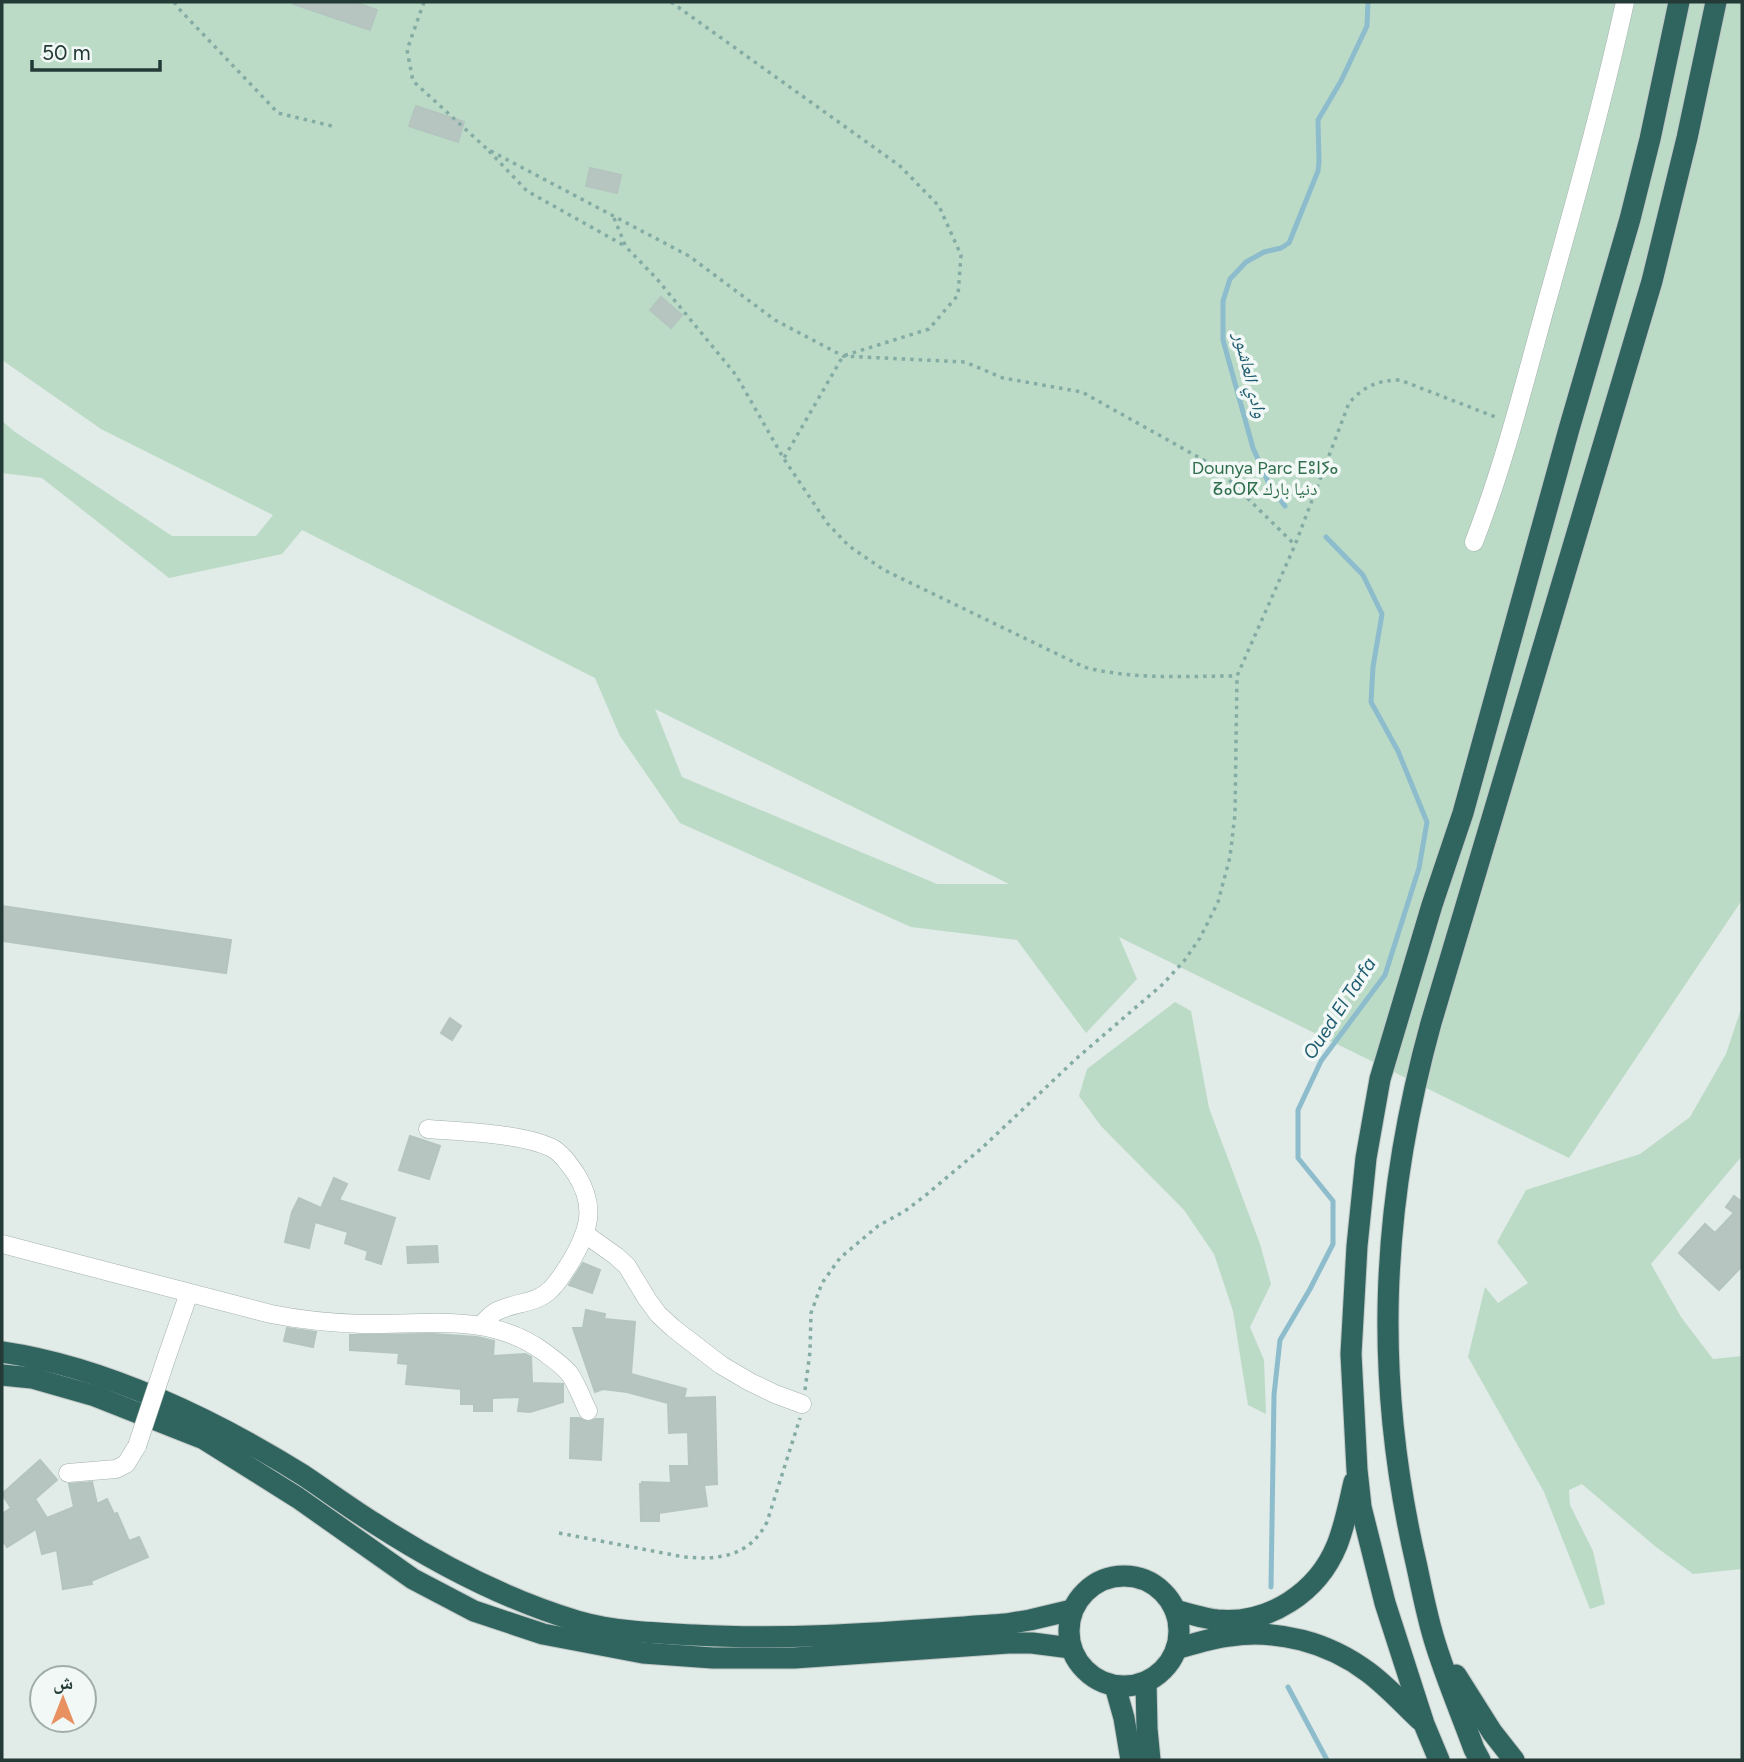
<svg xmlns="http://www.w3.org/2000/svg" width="1744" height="1762" font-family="Figtree,'Noto Naskh Arabic','Noto Sans Tifinagh',sans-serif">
<rect width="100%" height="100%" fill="#e1ebe7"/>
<g fill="#bbdbc7" fill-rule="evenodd">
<path d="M2,2H1742V900L1569,1158L1119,937L1137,979L1086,1033L1017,940L911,927L680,823L620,736L595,678L302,530L282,554L169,578L42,478L2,473V421L15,432L172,536H256L273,515L101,429L2,360ZM655,709L1009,884H937L682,777Z"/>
<polygon points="1175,1002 1191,1011 1209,1108 1260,1244 1271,1284 1250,1327 1264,1360 1266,1414 1248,1405 1233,1311 1214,1254 1184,1210 1101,1126 1079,1096 1087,1069"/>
<polygon points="1742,1006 1742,1156 1651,1264 1681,1317 1713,1359 1742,1356 1742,1569 1693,1574 1656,1547 1582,1484 1569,1490 1570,1505 1593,1551 1605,1604 1590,1609 1544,1492 1468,1357 1485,1287 1498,1303 1528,1283 1497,1242 1526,1190 1640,1154 1690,1117 1726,1054"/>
</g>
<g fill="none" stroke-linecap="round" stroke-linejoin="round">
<g stroke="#8dbccc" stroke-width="5">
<polyline points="1285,506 1269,484 1253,448 1223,340 1223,301 1230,279 1246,262 1264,252 1281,248 1289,243 1318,171 1319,162 1318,120 1341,81 1367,26 1368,2"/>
<polyline points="1271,1587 1274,1395 1280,1340 1310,1289 1333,1244 1333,1201 1298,1158 1298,1110 1321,1061 1385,975 1419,868 1427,822 1398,751 1371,702 1373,667 1382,614 1363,575 1326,537"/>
<polyline points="1288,1687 1327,1760"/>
</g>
</g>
<g fill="#b7c5c1" stroke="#b4c4bf" stroke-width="2">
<polygon points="294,2 355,2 377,10 370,30 293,4"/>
<polygon points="416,106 464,122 458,142 409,126"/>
<polygon points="590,168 621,175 617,193 586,186"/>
<polygon points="661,297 682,315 671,328 650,310"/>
<polygon points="2,906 231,940 226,973 2,941"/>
<polygon points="450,1018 461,1026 452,1040 441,1033"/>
<polygon points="410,1136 440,1146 429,1179 399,1170"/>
<polygon points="334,1178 347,1184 339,1200 395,1218 381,1264 366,1259 368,1251 345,1243 348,1232 315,1222 309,1248 285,1242 292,1212 299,1198 321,1208"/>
<polygon points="1734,1196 1742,1202 1742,1266 1719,1290 1679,1253 1705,1224 1715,1233 1734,1213 1726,1207"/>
<polygon points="437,1246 438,1262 408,1263 407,1247"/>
<polygon points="583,1263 600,1270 592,1293 569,1285"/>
<polygon points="586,1310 605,1314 604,1319 635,1322 631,1374 686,1389 684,1398 715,1397 717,1484 704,1485 707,1506 659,1513 659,1521 641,1521 640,1484 642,1484 642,1482 671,1483 670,1466 689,1466 688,1432 669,1433 668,1403 627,1392 603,1389 595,1392 573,1328 583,1328"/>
<polygon points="287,1328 316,1332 313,1347 284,1341"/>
<polygon points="433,1334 477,1337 494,1341 493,1356 525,1354 531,1357 532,1383 563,1384 563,1402 530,1412 518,1411 520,1397 492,1398 492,1411 474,1411 474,1404 461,1404 461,1389 406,1384 408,1364 398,1363 399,1353 350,1350 350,1335"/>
<polygon points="571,1418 579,1418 588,1422 596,1419 603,1419 601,1460 570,1458"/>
<polygon points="40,1460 57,1480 35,1499 47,1518 74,1507 69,1484 92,1482 97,1504 107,1499 114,1514 117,1513 129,1541 139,1537 148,1557 91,1581 92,1584 63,1589 57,1550 42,1554 36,1529 7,1547 2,1539 2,1514 11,1508 2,1494"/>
</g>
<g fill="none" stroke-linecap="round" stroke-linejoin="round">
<defs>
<g id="minor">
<path d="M1474,542C1503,467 1523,389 1544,312C1573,209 1602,106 1625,2"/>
<path d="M428,1129C464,1132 518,1133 550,1147C561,1152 569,1164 576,1174C597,1207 589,1231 570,1263C564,1272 559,1281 551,1289C537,1304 515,1302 497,1311C491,1314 486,1320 481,1325"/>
<polyline points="585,1234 616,1256 627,1266 647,1299 658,1314 673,1328 721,1365 750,1382 775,1394 802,1404"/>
<path d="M2,1244L271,1314C301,1320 331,1323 362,1324C426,1325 489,1312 544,1352C552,1358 562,1365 569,1373C577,1384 582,1399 588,1411"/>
<polyline points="166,1359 189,1293"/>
<polyline points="68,1473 116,1469 126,1464 137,1446"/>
</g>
<g id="highway">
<path d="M2,1352C105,1367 215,1420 303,1475C327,1491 350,1508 374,1523C436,1563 507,1600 577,1621C615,1632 655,1633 694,1635C798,1641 902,1631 1006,1624L1030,1620L1072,1610"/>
<polyline points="2,1375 32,1378 95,1396 204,1439 298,1498 413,1579 474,1611 543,1634 643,1653 713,1658 794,1658 1008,1643 1032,1643 1071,1648"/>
<circle cx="1124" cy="1631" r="55"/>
<path d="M1175,1610C1189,1614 1203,1618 1217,1620C1269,1625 1318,1592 1337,1545C1345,1525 1349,1503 1354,1482"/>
<path d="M1176,1649C1193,1644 1211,1638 1229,1636C1278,1629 1328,1642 1368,1672C1387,1686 1403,1704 1420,1720"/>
<polyline points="1456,1675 1492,1732 1514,1760"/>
<polyline points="1146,1682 1147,1729 1150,1760"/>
<polyline points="1115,1686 1124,1718 1131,1760"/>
<polyline points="1439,1760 1424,1724 1385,1603 1361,1507 1357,1470 1351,1354 1357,1246 1366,1158 1380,1079 1432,905 1463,813 1569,429 1630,219 1650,139 1679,2"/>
<path d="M1480,1760L1474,1749C1461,1713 1445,1676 1434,1639C1427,1616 1422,1591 1417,1567C1373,1380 1380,1208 1431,1023L1652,281L1687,138L1716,2"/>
</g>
</defs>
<use href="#minor" stroke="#a4b2ae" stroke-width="19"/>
<use href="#highway" stroke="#c1c8c7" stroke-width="23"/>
<g stroke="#84aca4" stroke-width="3.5" stroke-dasharray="3.5 5" stroke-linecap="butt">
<polyline points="174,2 181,11 278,113 332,126"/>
<polyline points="424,2 407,50 413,81 487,149 689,256 775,320 843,356 965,362 1003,378 1082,392 1216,467 1295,545"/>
<polyline points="671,2 900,166 939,206 961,255 958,295 929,329 843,356 784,458"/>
<polyline points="489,151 527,191 625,246"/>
<path d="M614,218L626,247L657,279L736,375L784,459L827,523L849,546L884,570L1084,667C1133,680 1186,676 1237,676"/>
<path d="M805,1390L810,1352L811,1313L822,1283L840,1258L878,1226L905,1211L926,1195L983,1147L1077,1058L1163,984L1184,961L1200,938L1218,902L1230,857L1235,814L1237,676L1295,545L1349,403C1364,386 1378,380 1400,380L1498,418"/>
<path d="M559,1533L684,1557C719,1560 749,1557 767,1522L800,1418"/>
</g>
<use href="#minor" stroke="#fff" stroke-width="18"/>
<use href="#highway" stroke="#30655f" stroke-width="21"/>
<defs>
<polyline id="minor-bridge" points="137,1446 166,1359"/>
</defs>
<use href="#minor-bridge" stroke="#a4b2ae" stroke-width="19" stroke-linecap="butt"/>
<use href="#minor-bridge" stroke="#fff" stroke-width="18"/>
</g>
<g text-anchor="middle" stroke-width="7" stroke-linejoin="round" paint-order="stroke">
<g font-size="18" fill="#306f4e" stroke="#f2f8f5">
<text x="1265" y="474">Dounya Parc ⴹⵓⵏⵢⴰ<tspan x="1265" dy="21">ⵒⴰⵔⴽ دنيا بارك</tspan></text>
</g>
<g font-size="19" font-style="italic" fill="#215d72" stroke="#f2f8f5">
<text transform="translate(1251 375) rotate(76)" y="7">وادي العاشور</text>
<text transform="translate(1339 1008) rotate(-57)" y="7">Oued El Tarfa</text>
</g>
</g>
<rect width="1744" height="1762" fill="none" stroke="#233a36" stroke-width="7"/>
<g transform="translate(63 1699)"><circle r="33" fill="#f2f8f5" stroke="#9faca9" stroke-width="2"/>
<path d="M0-5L12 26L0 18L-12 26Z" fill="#e99061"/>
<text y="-10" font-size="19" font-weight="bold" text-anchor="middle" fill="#233a36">ش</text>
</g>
<path d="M32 60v10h128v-10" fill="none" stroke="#233a36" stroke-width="3.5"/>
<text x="42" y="60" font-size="21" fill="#233a36" stroke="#f2f8f5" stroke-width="5" paint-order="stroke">50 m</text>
</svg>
